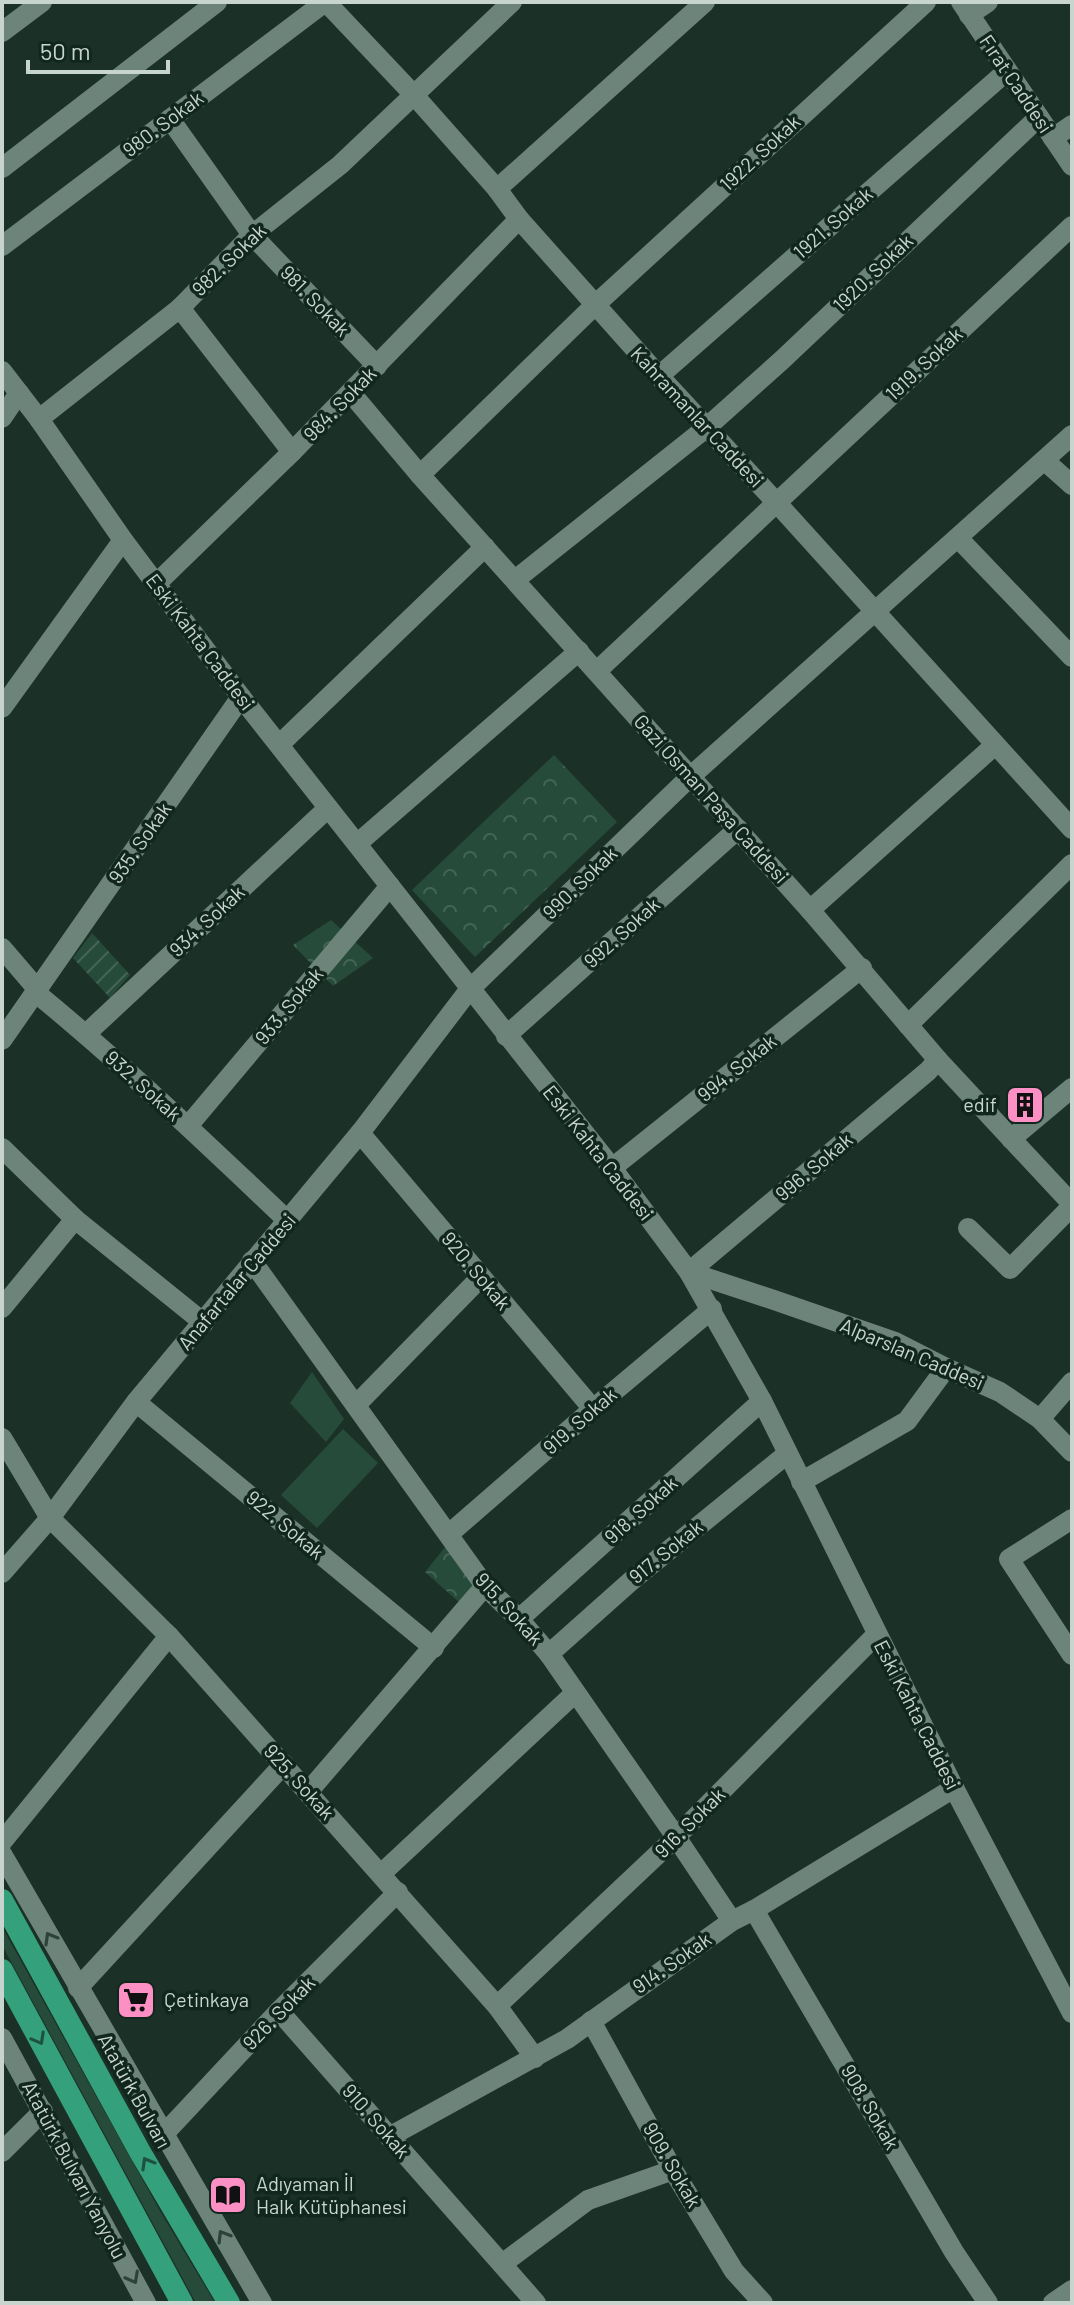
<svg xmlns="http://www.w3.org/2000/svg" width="1074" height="2305" font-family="Barlow,sans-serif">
<defs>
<pattern id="park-crowns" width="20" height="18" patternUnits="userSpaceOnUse" patternTransform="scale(2)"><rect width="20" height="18" fill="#264b3b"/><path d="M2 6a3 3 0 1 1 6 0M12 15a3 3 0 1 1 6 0" fill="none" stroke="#446456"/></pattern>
<pattern id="garden-furrows" width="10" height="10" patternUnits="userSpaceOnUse" patternTransform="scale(2)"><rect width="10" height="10" fill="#264b3b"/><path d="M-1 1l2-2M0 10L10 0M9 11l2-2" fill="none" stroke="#446456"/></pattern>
</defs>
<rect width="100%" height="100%" fill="#1b3128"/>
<g fill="#264b3b">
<polygon points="312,1372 344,1419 326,1442 290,1403"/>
<polygon points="343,1429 378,1463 317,1528 281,1495"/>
<polygon points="2,1927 160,2211 215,2303 196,2303 2,1945"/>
</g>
<g fill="url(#park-crowns)">
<polygon points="554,755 617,822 475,957 412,890"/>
<polygon points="331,920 373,958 333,986 293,945"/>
<polygon points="446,1546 474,1586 460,1603 425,1572"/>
</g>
<polygon fill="url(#garden-furrows)" points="92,933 130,975 110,998 73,958"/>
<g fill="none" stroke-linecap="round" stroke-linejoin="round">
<g stroke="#6c8479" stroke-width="20">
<polyline points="969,15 988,2"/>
<polyline points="2,32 42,2"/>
<polyline points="170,119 252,235 377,366"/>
<polyline points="1053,138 1072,125"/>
<polyline points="2,168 217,2"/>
<polyline points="497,189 705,2"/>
<polyline points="2,246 325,2"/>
<polyline points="180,308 292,452"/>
<polyline points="659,376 1007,71"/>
<polyline points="351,393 420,475 810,910 938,1060 1072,1204"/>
<polyline points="2,418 19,393"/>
<polyline points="39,419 180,308 252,235 340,165 512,2"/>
<polyline points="1045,461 1072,485"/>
<polyline points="420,475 595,305 926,2"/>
<polyline points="958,538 1072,657"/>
<polyline points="515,580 706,428 782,360 1039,117"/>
<polyline points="156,584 292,452 519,219"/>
<polyline points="597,671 1072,226"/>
<polyline points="2,708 123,540"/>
<polyline points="280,744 485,547"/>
<polyline points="358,843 579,651"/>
<polyline points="810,910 995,745"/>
<path d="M2,948L38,990L41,997C127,1068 207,1144 288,1221"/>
<polyline points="469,990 691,776 1072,435"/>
<polyline points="908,1025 1072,864"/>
<polyline points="86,1034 328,808"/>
<polyline points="506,1036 738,829"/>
<polyline points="2,1040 241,697"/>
<polyline points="188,1126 390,886"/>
<polyline points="360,1133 593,1409"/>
<polyline points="1011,1139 1072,1088"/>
<polyline points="2,1148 75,1219 204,1323"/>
<polyline points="612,1168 862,968"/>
<polyline points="968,1228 1010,1269 1072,1206"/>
<polyline points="252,1261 485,1586 519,1619 549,1654 676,1837 732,1921"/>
<polyline points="689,1272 928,1071 938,1060"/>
<polyline points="2,1308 75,1219"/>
<polyline points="136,1402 434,1648"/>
<polyline points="356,1405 481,1277"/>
<polyline points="1040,1419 1072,1382"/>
<polyline points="2,1438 50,1518 169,1636 497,2006 535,2058"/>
<polyline points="801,1482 907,1421 946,1368"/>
<polyline points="1072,1519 1009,1559 1072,1655"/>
<polyline points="449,1534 593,1409 712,1309"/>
<polyline points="519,1619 762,1401"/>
<polyline points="549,1654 631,1581 787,1454"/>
<polyline points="308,1792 485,1586"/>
<polyline points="2,1842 169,1636"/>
<polyline points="381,1874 575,1693"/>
<polyline points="754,1910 954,2252 988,2303"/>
<polyline points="78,1988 284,1764"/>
<polyline points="497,2006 676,1837 877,1634"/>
<polyline points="279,2011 536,2303"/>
<polyline points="591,2021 673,2170 734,2271 763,2303"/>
<polyline points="163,2135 279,2011 398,1892"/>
<polyline points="389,2137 567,2039 732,1921 754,1910 954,1788"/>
<polyline points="2,2152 43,2111"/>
<polyline points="502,2264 588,2200 673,2170"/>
<polyline points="1053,2303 1072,2290"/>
</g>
<g stroke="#6c8479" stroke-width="20">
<polyline points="326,2 413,94 497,189 519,219 659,376 776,502 1072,829"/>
<polyline points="961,2 1072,166"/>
<polyline points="689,1272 774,1300 895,1342 946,1368 1000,1392 1040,1419 1072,1452"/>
<polyline points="2,1573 50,1518 136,1402 360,1133 469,990"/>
<polyline points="2,1854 262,2303"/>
<polyline points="2,2038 146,2303"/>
</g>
<polyline stroke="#6c8479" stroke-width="20" points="2,371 39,419 123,540 241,697 612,1168 689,1272 762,1401 954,1788 1072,2013"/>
<g stroke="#35a17c" stroke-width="22">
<polyline points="2,1900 140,2152 229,2303"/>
<polyline points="2,1970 182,2303"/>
</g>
</g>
<defs><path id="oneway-chevron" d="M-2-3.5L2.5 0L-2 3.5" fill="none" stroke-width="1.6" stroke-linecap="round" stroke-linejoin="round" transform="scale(2)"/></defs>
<g stroke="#2c4339">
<use href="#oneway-chevron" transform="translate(50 1938) rotate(-120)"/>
<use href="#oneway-chevron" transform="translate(223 2236) rotate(-121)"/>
<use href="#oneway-chevron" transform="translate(133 2278) rotate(62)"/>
</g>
<g stroke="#1e523f">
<use href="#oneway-chevron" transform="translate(39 2039) rotate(61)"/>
<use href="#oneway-chevron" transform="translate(147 2163) rotate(-120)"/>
</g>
<defs>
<symbol id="building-square" viewBox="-11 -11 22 22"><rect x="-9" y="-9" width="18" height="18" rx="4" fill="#fc8fc3" stroke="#11271e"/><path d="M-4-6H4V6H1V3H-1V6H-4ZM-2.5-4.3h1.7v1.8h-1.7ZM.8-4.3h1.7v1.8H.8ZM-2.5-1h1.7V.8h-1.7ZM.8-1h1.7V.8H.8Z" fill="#111"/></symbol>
<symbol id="supermarket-square" viewBox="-11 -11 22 22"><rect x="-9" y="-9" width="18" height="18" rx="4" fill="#fc8fc3" stroke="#11271e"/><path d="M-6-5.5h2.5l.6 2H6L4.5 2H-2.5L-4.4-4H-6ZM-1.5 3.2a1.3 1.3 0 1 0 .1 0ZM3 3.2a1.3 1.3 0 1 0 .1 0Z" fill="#111"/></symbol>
<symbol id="library-square" viewBox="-11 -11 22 22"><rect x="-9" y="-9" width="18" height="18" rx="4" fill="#fc8fc3" stroke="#11271e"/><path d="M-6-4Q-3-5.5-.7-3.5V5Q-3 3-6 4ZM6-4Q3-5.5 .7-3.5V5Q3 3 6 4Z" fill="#111"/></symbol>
</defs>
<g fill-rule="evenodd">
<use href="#building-square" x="1003" y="1083" width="44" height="44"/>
<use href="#supermarket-square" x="114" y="1978" width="44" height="44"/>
<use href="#library-square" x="206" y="2173" width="44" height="44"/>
</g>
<g text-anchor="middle" stroke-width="7" stroke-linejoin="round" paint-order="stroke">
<g font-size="20" fill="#c8d5ce" stroke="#11271e">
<text transform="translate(1016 84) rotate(56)" y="7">Fırat Caddesi</text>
<text transform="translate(163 124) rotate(-37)" y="7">980. Sokak</text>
<text transform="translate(760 153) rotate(-43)" y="7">1922. Sokak</text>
<text transform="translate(833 223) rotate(-41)" y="7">1921. Sokak</text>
<text transform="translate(229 260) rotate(-44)" y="7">982. Sokak</text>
<text transform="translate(873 273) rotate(-44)" y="7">1920. Sokak</text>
<text transform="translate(315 301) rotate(46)" y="7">981. Sokak</text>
<text transform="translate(924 364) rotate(-43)" y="7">1919. Sokak</text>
<text transform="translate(340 404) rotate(-46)" y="7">984. Sokak</text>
<text transform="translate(697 417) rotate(47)" y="7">Kahramanlar Caddesi</text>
<text transform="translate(200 642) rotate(53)" y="7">Eski Kahta Caddesi</text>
<text transform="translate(711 799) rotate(48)" y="7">Gazi Osman Paşa Caddesi</text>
<text transform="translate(140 843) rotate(-55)" y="7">935. Sokak</text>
<text transform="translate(580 883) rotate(-44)" y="7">990. Sokak</text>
<text transform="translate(207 921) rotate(-43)" y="7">934. Sokak</text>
<text transform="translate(622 933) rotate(-42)" y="7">992. Sokak</text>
<text transform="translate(289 1006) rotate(-50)" y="7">933. Sokak</text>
<text transform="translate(737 1068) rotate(-39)" y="7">994. Sokak</text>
<text transform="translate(143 1086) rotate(42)" y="7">932. Sokak</text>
<text transform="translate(598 1153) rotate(52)" y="7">Eski Kahta Caddesi</text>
<text transform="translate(814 1167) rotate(-40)" y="7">996. Sokak</text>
<text transform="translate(476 1271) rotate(50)" y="7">920. Sokak</text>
<text transform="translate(237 1282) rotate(-50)" y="7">Anafartalar Caddesi</text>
<text transform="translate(912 1354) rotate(23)" y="7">Alparslan Caddesi</text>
<text transform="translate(580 1421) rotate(-41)" y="7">919. Sokak</text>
<text transform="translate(641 1510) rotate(-42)" y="7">918. Sokak</text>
<text transform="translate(285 1525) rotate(40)" y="7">922. Sokak</text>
<text transform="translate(666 1552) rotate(-39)" y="7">917. Sokak</text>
<text transform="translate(509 1609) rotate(48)" y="7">915. Sokak</text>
<text transform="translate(917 1715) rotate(63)" y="7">Eski Kahta Caddesi</text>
<text transform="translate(299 1782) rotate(48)" y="7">925. Sokak</text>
<text transform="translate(690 1823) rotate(-45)" y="7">916. Sokak</text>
<text transform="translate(672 1963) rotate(-35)" y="7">914. Sokak</text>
<text transform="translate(279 2013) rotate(-46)" y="7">926. Sokak</text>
<text transform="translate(134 2091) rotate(61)" y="7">Atatürk Bulvarı</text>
<text transform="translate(870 2107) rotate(60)" y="7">908. Sokak</text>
<text transform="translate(376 2121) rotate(49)" y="7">910. Sokak</text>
<text transform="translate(672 2165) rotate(60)" y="7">909. Sokak</text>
<text transform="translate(74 2170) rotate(62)" y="7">Atatürk Bulvarı Yanyolu</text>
</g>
<g font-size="20" fill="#c8d5ce" stroke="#11271e" text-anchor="start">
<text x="997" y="1112" text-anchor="end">edif</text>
<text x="164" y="2007">Çetinkaya</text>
<text x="256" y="2191">Adıyaman İl<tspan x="256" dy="23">Halk Kütüphanesi</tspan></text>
</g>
</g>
<rect width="1074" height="2305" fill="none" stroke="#c8d5ce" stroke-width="8"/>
<path d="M28 60v12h140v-12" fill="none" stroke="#c8d5ce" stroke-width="4"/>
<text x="40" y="60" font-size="24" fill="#c8d5ce" stroke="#11271e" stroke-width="6" paint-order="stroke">50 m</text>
</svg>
